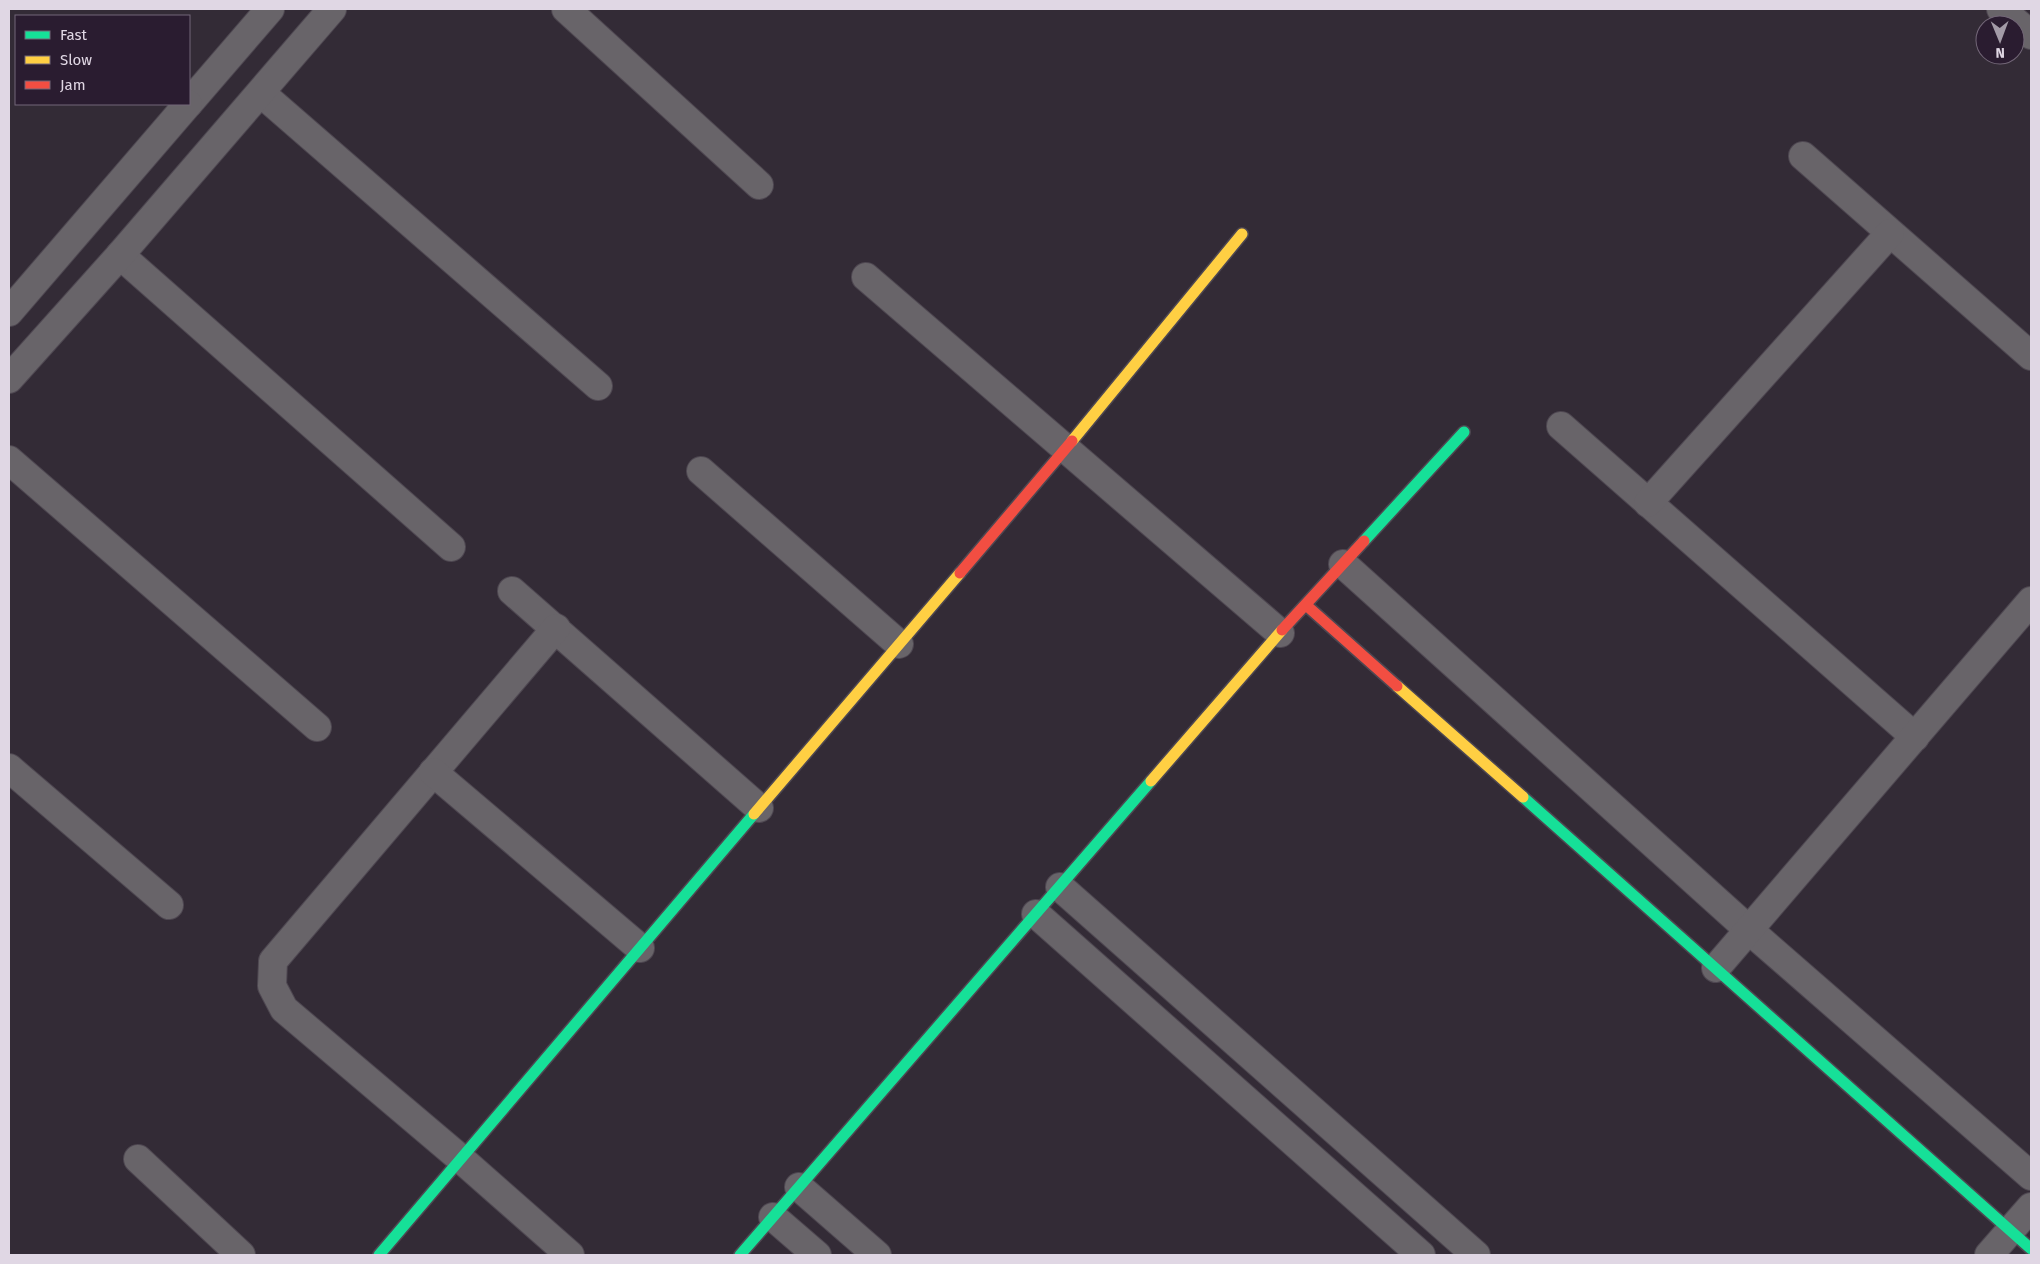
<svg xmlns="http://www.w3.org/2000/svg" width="2040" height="1264" font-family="'Fira Sans',sans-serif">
<rect width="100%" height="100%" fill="#332b36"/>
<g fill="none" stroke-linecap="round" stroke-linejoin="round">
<defs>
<g id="street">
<polyline points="566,9 759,185"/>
<polyline points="2001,9 2031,35"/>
<polyline points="261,93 598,386"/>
<polyline points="189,103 270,9"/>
<polyline points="1803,156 2031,356"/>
<polyline points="120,255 451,547"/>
<polyline points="866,277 1280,633"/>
<polyline points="9,312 188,104"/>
<polyline points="9,379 120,255 332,9"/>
<polyline points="1561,426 1915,737"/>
<polyline points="9,460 317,727"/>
<polyline points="701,471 899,644"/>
<polyline points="1648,503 1890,233"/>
<polyline points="1343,564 1749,930 2031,1176"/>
<polyline points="512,591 759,808"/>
<polyline points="556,628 273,961 272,986 284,1009 461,1159 570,1255"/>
<polyline points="9,768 169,905"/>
<polyline points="433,772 640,948"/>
<polyline points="1060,887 1476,1255"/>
<polyline points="1036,914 1421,1255"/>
<polyline points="1716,968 2031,601"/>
<polyline points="138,1159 241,1255"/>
<polyline points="799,1187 877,1255"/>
<polyline points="773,1217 817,1255"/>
<polyline points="1989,1255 2031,1207"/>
</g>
<g id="fast">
<polyline points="1364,541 1464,432"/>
<polyline points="1523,797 2031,1249"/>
<polyline points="379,1255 754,814"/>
<polyline points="740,1255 1151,781"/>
</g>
<g id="slow">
<polyline points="1072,441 1242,234"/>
<polyline points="1397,686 1523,797"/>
<polyline points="1151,781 1282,630"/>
<polyline points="754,814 960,573"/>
</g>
<g id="jam">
<polyline points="960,573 1072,441"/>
<polyline points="1306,605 1397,686"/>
<polyline points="1282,630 1364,541"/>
</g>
</defs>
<use href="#street" stroke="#4e4751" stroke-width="30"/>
<use href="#fast" stroke="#4e4751" stroke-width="14"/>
<use href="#slow" stroke="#4e4751" stroke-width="14"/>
<use href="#jam" stroke="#4e4751" stroke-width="14"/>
<use href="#street" stroke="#686469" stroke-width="28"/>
<use href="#fast" stroke="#16e098" stroke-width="11"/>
<use href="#slow" stroke="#ffcf43" stroke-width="11"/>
<use href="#jam" stroke="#f24e42" stroke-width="11"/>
</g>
<rect width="2040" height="1264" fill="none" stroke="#e0d7e4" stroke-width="20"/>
<rect x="15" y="15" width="175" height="90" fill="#2a1c30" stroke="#736778"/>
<rect x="25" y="31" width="25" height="8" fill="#16e098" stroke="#736778"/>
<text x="60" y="40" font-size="15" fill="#e0d7e4">Fast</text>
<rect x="25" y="56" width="25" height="8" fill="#ffcf43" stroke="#736778"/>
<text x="60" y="65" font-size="15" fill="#e0d7e4">Slow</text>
<rect x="25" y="81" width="25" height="8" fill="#f24e42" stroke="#736778"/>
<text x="60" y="90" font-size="15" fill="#e0d7e4">Jam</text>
<g transform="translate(2000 40) rotate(179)"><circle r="24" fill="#2a1c30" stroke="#736778"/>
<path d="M0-4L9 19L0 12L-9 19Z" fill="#a39ba7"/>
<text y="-8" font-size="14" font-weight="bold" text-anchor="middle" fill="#e0d7e4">N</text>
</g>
</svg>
